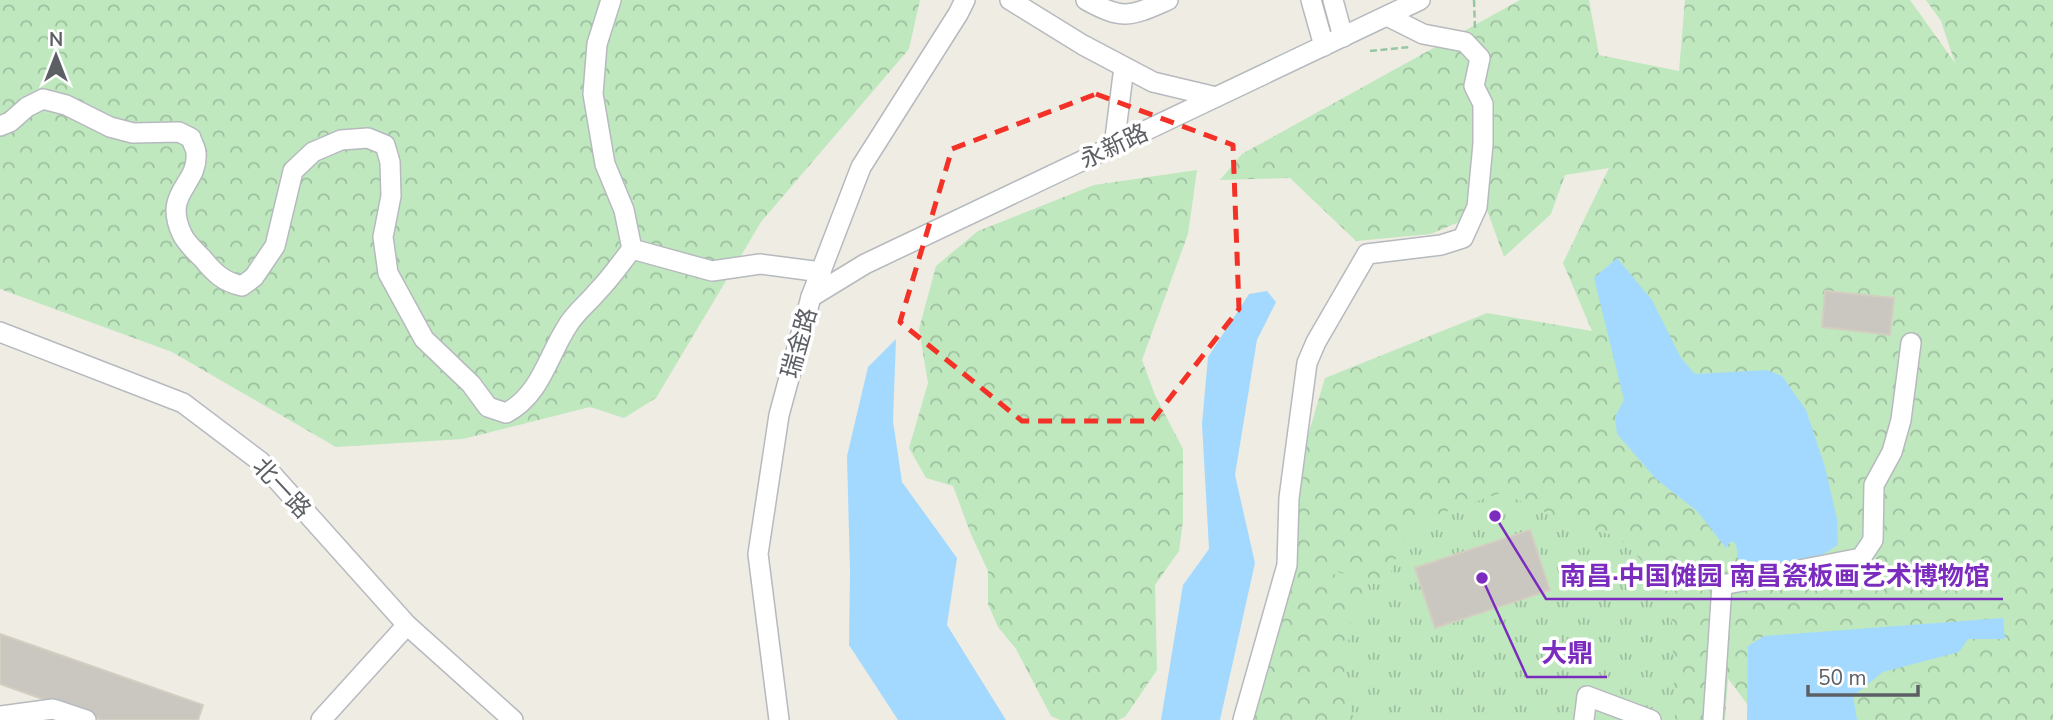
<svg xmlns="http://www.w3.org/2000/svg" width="2053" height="720" font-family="'Nunito Sans','Noto Sans SC',sans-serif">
<defs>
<pattern id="grass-tufts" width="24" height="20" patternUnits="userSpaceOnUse" patternTransform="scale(1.75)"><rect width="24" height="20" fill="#bfe8bf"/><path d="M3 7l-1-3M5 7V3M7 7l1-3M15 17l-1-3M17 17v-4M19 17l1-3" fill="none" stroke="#9ebf9f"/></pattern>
<pattern id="forest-crowns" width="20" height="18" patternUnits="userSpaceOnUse" patternTransform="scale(1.75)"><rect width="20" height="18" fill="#bfe8bf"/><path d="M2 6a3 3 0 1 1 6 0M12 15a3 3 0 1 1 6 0" fill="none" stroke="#9ebf9f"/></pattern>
</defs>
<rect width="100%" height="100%" fill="#efece3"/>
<polygon fill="url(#grass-tufts)" points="1343,392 1735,581 1725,720 1253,720"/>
<g fill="url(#forest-crowns)">
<polygon points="0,0 920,0 909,49 761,222 656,398 624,418 590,407 463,439 336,447 172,352 0,289"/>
<polygon points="1520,0 1589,0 1599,55 1679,71 1685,0 1910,0 1955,63 1941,21 1926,0 2053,0 2053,720 1756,720 1757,717 1720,668 1706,720 1675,720 1672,620 1659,578 1617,536 1580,527 1501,493 1419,521 1399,549 1388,581 1377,585 1323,567 1325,571 1369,587 1351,621 1343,682 1354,720 1247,720 1285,588 1306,442 1325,378 1487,313 1592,331 1563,263 1609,168 1565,175 1551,214 1504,257 1487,210 1431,234 1356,241 1290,178 1220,180 1242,154"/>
<polygon points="1197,170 1188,234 1142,360 1155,395 1183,449 1183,521 1179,551 1155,585 1157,670 1125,717 1118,720 1060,720 1051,716 1016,649 998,627 988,604 988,571 970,532 953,486 926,478 909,448 928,383 919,329 936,266 978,231 1094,185"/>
</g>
<g fill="#a4d9ff">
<polygon points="1617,258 1652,300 1681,358 1695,374 1767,370 1782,376 1806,410 1825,467 1837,519 1838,545 1822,555 1754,567 1738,559 1736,544 1731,541 1726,548 1697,511 1656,479 1617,434 1615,417 1624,400 1594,278"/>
<polygon points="1267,291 1276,302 1257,340 1235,475 1255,563 1220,720 1161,720 1183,585 1209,549 1202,424 1208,357 1249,294"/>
<polygon points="896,339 893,421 902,482 957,558 947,625 1006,720 898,720 849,645 850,572 847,456 868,367"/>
<polygon points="2003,618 2005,639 1968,639 1959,652 1883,672 1853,696 1857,720 1747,720 1748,646 1764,636"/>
</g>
<g fill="#cac7c1" stroke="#d4cec1" stroke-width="2">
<polygon points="1825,291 1894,298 1890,335 1822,327"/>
<polygon points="1530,530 1550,590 1435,628 1415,568"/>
<polygon points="0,634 203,705 198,720 102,720 0,684"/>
</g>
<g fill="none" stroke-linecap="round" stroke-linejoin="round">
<defs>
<g id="minor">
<polyline points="611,0 597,44 593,94 605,164 624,210 632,249 712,271 760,264 821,272"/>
<polyline points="1010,0 1083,45 1153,82 1216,97"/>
<path d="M1086,0C1124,21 1131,16 1168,0"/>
<polyline points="1311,0 1324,46"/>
<polyline points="1333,0 1343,37"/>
<path d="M0,126L10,122L27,107L43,99L66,105L110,127L133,133L179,132L191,138C192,143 196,148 196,153C199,185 162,192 182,234C186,243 196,252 203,259C214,273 224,282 242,286L254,277L275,246L293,171L313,152L341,140L368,138L385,145L390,162L391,196L383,237L388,273L424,339L471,384L488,407L506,413C541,395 548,355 568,325C575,313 588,303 597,292C610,279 620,264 632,249"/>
<polyline points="1114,146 1124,67"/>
<polyline points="811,297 865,264 1420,0"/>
<polyline points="0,332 183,403 261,462 407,625 513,720"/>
<polyline points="0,716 53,709 86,720"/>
<polyline points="321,720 407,625"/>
<polyline points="779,720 758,554 779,415 811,297 861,167 958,14 965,0"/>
<polyline points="1243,720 1287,565 1289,498 1307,363 1316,342 1367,254 1441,245 1463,238 1477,207 1483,144 1483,104 1474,86 1480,58 1465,42 1423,34 1387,16"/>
<polyline points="1584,720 1587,696 1651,720"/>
<polyline points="1713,720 1722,585 1861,558 1873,540 1874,485 1892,452 1901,420 1911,343"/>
</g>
</defs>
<use href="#minor" stroke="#b6babe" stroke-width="22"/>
<g stroke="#96c7a3" stroke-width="2.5" stroke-dasharray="7 3.5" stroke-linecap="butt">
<polyline points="1474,0 1475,28"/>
<polyline points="1370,51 1410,47"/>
</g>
<use href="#minor" stroke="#fff" stroke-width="19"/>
</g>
<path fill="none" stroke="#f33126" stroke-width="5" stroke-dasharray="14 9" stroke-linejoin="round" d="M1096,94L1233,145L1239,309L1152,421H1022L900,322L952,149Z"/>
<g text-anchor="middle" stroke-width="7" stroke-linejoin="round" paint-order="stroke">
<g font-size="24" fill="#5c6065" stroke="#fff">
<text transform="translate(1114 146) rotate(-25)" y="8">永新路</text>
<text transform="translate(799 343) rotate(-74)" y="8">瑞金路</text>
<text transform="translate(282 488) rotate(47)" y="8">北一路</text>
</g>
</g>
<path fill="none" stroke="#7b2cbf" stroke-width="2.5" d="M1495 516L1546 599H2003M1482 578L1527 677H1607"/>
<g fill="#7b2cbf" stroke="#fff" stroke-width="2.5">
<circle cx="1495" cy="516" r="7"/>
<circle cx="1482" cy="578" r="7"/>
</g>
<g font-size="26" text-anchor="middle" font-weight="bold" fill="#7b2cbf" stroke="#fff" stroke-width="7" stroke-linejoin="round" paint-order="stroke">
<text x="1775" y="585">南昌·中国傩园 南昌瓷板画艺术博物馆</text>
<text x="1567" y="662">大鼎</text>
</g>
<g transform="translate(56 56)" stroke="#ffffff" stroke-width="5" paint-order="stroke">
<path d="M0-5L12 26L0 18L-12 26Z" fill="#5c6065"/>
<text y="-10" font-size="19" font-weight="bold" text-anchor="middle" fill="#5c6065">N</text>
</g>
<path d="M1808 685v10h110v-10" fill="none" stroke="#5c6065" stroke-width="3.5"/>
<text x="1818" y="685" font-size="21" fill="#5c6065" stroke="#ffffff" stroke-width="5" paint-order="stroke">50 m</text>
</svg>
